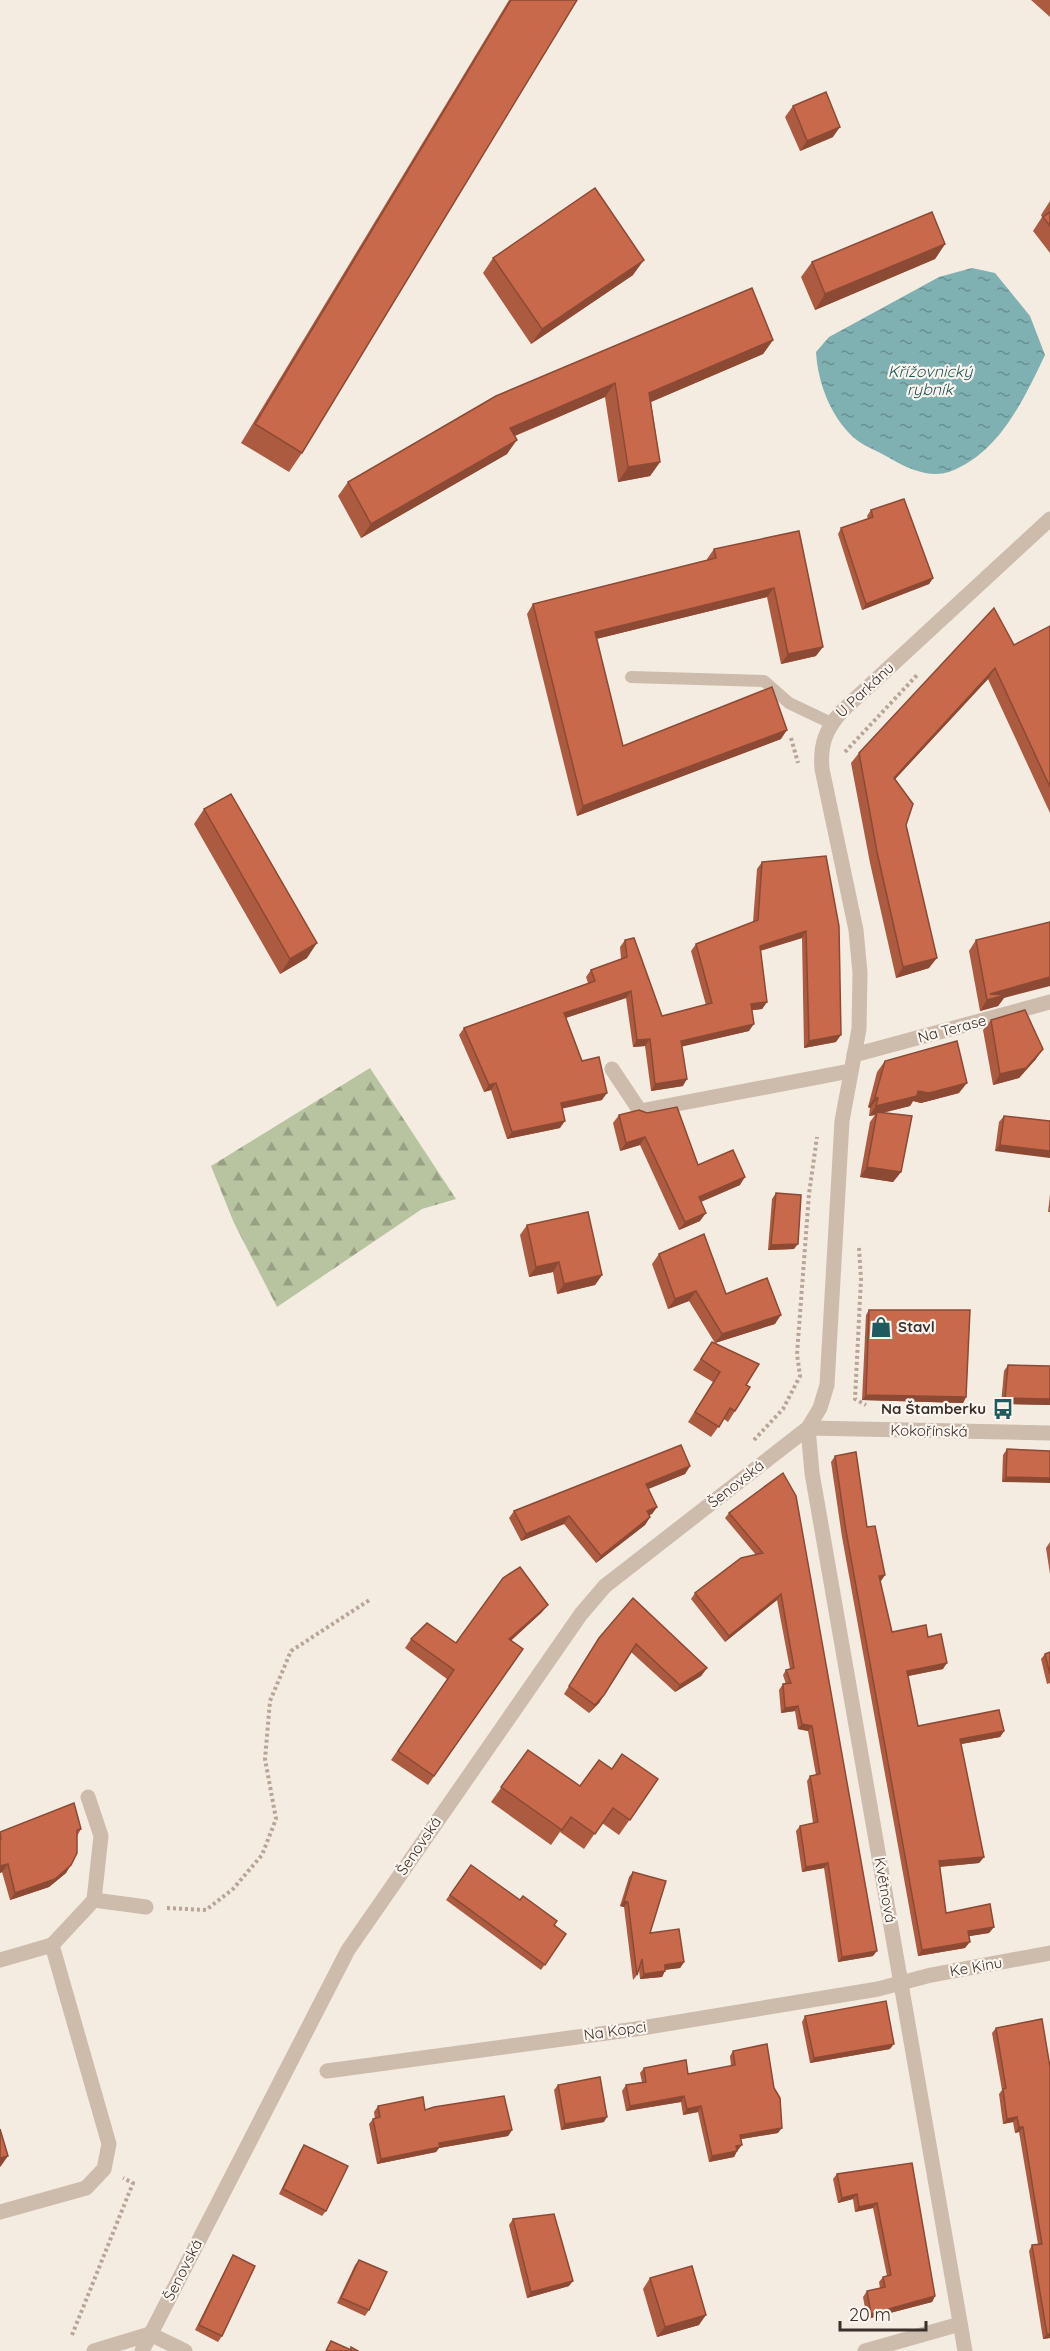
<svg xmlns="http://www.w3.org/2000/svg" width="1050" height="2351" font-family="Quicksand,sans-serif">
<defs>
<pattern id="forest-firs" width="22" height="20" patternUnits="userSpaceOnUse" patternTransform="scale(1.5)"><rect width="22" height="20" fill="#b8c4a0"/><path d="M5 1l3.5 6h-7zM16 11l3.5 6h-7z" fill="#97a083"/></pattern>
<pattern id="water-ripples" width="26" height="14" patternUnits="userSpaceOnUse" patternTransform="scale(1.5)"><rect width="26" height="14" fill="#7fb0b2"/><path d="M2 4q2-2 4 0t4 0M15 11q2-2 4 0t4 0" fill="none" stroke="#699091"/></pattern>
</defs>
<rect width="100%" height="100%" fill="#f4ebe1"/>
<polygon fill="url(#forest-firs)" points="370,1068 456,1199 422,1209 277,1307 234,1223 211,1166"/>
<path fill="url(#water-ripples)" d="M972,268L995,273L1030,316L1045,355C1024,399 999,454 949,472C930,478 908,469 893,460C881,452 864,447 853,437C830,415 818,383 816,352L829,337L939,277Z"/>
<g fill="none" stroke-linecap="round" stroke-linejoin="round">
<g stroke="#b9a596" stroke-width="4" stroke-dasharray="3 3" stroke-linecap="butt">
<polyline points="791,738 798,763"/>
<polyline points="845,752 918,674"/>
<polyline points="859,1248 861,1279 855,1399 866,1405"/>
<polyline points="754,1440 783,1409 800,1376 797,1354 809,1194 817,1137"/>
<polyline points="167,1908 206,1910 233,1889 262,1855 276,1819 265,1759 270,1701 291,1651 371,1599"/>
<polyline points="72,2335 133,2183 123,2178"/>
</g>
<polyline stroke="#cdbbac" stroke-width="12" points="631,677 764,681 789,703 831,723"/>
<g stroke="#cdbbac" stroke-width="15">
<polyline points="854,1055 1050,1002"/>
<polyline points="612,1069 640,1111 850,1071"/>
<polyline points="88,1797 101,1836 94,1900"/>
<polyline points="52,1945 94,1900 146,1907"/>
<polyline points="0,1960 52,1945 109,2144 104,2169 86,2188 0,2212"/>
<polyline points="327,2071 636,2029 878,1989 931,1975 1050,1953"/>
<polyline points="94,2351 150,2334 185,2351"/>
<polyline points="865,2351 960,2324"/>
<polyline points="965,2351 812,1473 808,1428 1050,1433"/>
</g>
<path stroke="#cdbbac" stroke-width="15" d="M142,2351L348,1950L581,1614L605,1586L808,1428L820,1408L827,1385L842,1121L859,1029L860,973L856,930L822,769C820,745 825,730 842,711L1050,519"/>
</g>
<g fill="#ac5a40">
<polygon points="509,0 577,0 302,453 289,472 241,443"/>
<polygon points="1031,0 1050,0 1050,17"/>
<polygon points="793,106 833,137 800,151 785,117"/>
<polygon points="1050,201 1050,253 1033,231 1042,217 1041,215"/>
<polygon points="945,244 935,259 815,310 801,277 812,262"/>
<polygon points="493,258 633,275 531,344 483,273"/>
<polygon points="773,340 763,354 651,402 660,462 650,476 618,482 605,397 515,436 507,454 361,538 338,496 348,482 496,396"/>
<polygon points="871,510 933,578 929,584 862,610 838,534 841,528 868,519 867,516"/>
<polygon points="799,531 816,656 781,664 767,597 596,639 623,746 781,739 577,816 527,614 533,604 707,560 707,559 714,549"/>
<polygon points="1050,626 1050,813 988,679 895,779 906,825 929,968 896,978 870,863 851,763 859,753 1014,645"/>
<polygon points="204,809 307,958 280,974 194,824"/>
<polygon points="826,856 836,1042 804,1048 802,938 760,951 767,1002 762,1009 752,1010 749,1031 682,1046 683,1086 651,1091 645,1046 633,1047 626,998 566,1018 582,1061 602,1100 562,1108 560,1128 507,1139 491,1090 484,1092 459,1035 464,1028 588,983 586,977 591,970 621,959 620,947 625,940 662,1016 706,1005 691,951 696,944 753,922 757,869 762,862"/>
<polygon points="976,940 1004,998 998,1006 980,1011 969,951"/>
<polygon points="991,1020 1036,1059 1019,1078 993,1085 983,1030"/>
<polygon points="885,1061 959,1093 921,1103 913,1101 910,1106 883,1113 901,1172 893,1182 860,1177 870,1122 875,1115 869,1116 870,1108 868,1107 877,1072"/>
<polygon points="619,1115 698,1165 740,1185 701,1202 700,1221 679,1230 640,1145 620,1151 613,1123"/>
<polygon points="1004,1116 1050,1121 995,1151 999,1122"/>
<polygon points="776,1193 794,1249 768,1250 772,1199"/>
<polygon points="1050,1195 1050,1212 1048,1212"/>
<polygon points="527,1225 602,1275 595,1285 557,1294 553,1272 529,1277 520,1235"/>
<polygon points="659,1254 726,1294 775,1324 715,1343 689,1301 668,1309 652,1264"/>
<polygon points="869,1310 966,1397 963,1403 862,1400 866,1315"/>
<polygon points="712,1342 746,1385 735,1411 728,1422 724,1419 711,1437 688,1422 713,1382 693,1370"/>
<polygon points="1008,1365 1050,1366 1050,1405 1001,1404 1004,1371"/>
<polygon points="1007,1449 1050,1451 1002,1482 1003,1455"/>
<polygon points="835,1456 867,1527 885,1575 880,1581 892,1632 928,1637 943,1669 908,1676 918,1726 1004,1731 1000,1737 961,1744 984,1857 979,1863 940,1867 946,1913 994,1927 989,1933 969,1936 965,1948 918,1956 842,1537 831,1462"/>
<polygon points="690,1466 685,1474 648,1489 657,1507 652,1514 649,1515 650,1517 645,1525 596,1563 564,1524 521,1541 509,1518 514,1511"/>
<polygon points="783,1473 873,1956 838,1962 824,1868 802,1872 796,1831 800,1826 813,1823 807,1781 810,1776 816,1775 808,1731 798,1729 795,1711 781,1713 779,1690 783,1684 786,1684 783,1675 786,1670 790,1669 777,1600 725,1642 691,1599 695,1593 756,1555 725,1518 729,1513"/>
<polygon points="1050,1542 1050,1574 1046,1548"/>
<polygon points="633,1598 707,1668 701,1676 675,1692 631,1652 599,1703 589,1713 564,1694 599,1638"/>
<polygon points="548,1605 541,1613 511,1640 523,1649 428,1785 391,1760 447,1679 405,1648 411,1639 456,1643"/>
<polygon points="1050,1652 1050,1683 1047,1684 1041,1659 1045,1654"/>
<polygon points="528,1750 580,1786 612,1769 658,1779 619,1835 602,1823 584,1849 560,1832 551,1845 491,1802"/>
<polygon points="81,1829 77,1836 66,1873 49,1887 10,1900 2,1872 0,1873 0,1832"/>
<polygon points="471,1865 566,1934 541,1970 446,1900"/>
<polygon points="633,1872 650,1933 684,1962 680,1968 665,1970 662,1977 640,1979 639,1969 637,1975 633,1980 624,1907 620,1906 629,1877"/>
<polygon points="805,2016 890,2049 810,2063 802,2022"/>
<polygon points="1042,2019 1050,2338 1043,2339 1029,2251 1032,2245 1038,2244 1019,2132 1015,2133 1013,2122 1003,2124 999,2094 1002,2090 992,2033 996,2028"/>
<polygon points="733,2051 778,2133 741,2139 738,2150 737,2151 734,2157 709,2162 698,2112 683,2115 681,2102 626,2111 622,2091 626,2085 642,2082 640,2073 644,2068 688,2074 731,2066 730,2056"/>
<polygon points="558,2085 604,2122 561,2130 554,2090"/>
<polygon points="378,2106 425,2110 512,2130 508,2136 439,2148 436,2152 377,2164 369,2124 373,2119 375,2119 374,2112"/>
<polygon points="304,2145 326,2211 322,2216 279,2194 300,2151"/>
<polygon points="912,2163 935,2296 932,2302 867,2319 863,2297 867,2291 880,2288 879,2282 883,2277 887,2276 873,2208 855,2212 853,2199 838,2203 833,2179 837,2174"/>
<polygon points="513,2219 569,2286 527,2298 509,2225"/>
<polygon points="233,2255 222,2336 218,2342 195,2330 230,2260"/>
<polygon points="359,2260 369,2310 365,2316 337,2303 355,2265"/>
<polygon points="650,2278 699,2325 657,2337 643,2289"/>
</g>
<g fill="#8c4a34">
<polygon points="840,127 833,137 800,151 807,141"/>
<polygon points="945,244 935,259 815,310 825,294"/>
<polygon points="644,260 633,275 531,344 542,329"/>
<polygon points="773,340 763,354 639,407 649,393"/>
<polygon points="615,383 605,397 500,442 510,428"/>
<polygon points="517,440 507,454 361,538 371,524"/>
<polygon points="660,462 650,476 618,482 628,467"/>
<polygon points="933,578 929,584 862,610 866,604"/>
<polygon points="774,588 767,597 588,641 595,632"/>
<polygon points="823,647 816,656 781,664 788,654"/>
<polygon points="995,668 988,679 887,788 894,778"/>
<polygon points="787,730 781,739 577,816 583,806"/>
<polygon points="806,931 802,938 755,952 760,946"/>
<polygon points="317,943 307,958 280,974 290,959"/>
<polygon points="937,958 929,968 896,978 903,967"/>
<polygon points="1050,977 1050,986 1004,998 998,1006 980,1011 987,1000 990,994"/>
<polygon points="631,991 626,998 559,1020 564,1013"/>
<polygon points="767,1002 762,1009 746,1011 751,1004"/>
<polygon points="754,1024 749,1031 676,1048 681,1041"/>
<polygon points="841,1035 836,1042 804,1048 809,1041"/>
<polygon points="650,1039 645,1046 633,1047 637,1040"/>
<polygon points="1043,1049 1036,1059 1019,1078 993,1085 1000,1074"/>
<polygon points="687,1079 683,1086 651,1091 655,1084"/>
<polygon points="496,1083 491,1090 484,1092 489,1085"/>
<polygon points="967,1083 959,1093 921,1103 913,1101 910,1106 876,1114 877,1112 875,1115 869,1116 876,1106 918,1091"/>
<polygon points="607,1093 602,1100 556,1110 561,1103"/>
<polygon points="875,1097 878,1098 870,1108 868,1107"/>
<polygon points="565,1121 560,1128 507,1139 512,1132"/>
<polygon points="645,1137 640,1145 620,1151 626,1143"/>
<polygon points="1000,1145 1050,1151 1050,1158 995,1151"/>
<polygon points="867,1167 901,1172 893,1182 860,1177"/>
<polygon points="745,1177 740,1185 693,1205 699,1197"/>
<polygon points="706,1213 700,1221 679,1230 685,1222"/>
<polygon points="798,1244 794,1249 768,1250 771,1245"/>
<polygon points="559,1262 553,1272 529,1277 536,1267"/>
<polygon points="602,1275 595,1285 557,1294 564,1284"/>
<polygon points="696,1291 689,1301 668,1309 675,1299"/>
<polygon points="781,1315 775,1324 715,1343 722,1334"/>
<polygon points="866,1395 966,1397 963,1403 862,1400"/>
<polygon points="1005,1398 1050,1399 1050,1405 1001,1404"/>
<polygon points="690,1466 685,1474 641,1492 646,1484"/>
<polygon points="1006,1477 1050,1478 1050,1483 1002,1482"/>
<polygon points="657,1507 652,1514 642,1519 647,1511"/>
<polygon points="569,1516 564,1524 521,1541 526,1534"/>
<polygon points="650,1517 645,1525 596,1563 601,1556"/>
<polygon points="885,1575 881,1581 875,1582 879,1576"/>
<polygon points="781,1594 777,1600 725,1642 729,1636"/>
<polygon points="548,1605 541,1613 503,1648 509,1639"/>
<polygon points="947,1663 943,1669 903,1677 907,1671"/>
<polygon points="707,1668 701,1676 675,1692 680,1685"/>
<polygon points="604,1695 599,1703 589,1713 595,1705"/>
<polygon points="798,1706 795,1711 781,1713 785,1708"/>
<polygon points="802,1724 812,1726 808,1731 798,1729"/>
<polygon points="1004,1731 1000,1737 956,1745 960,1739"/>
<polygon points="984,1857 979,1863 935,1867 939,1861"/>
<polygon points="828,1863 824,1868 802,1872 806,1867"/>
<polygon points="8,1864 2,1872 0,1873 0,1866"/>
<polygon points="71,1865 66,1873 49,1887 10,1900 15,1893"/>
<polygon points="624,1901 628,1902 624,1907 620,1906"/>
<polygon points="994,1927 989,1933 964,1937 968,1931"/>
<polygon points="970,1942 965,1948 918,1956 922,1950"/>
<polygon points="877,1951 873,1956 838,1962 842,1957"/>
<polygon points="684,1962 680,1968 661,1970 665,1965"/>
<polygon points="665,1971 662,1977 640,1979 644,1974"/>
<polygon points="894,2044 890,2049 810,2063 814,2058"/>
<polygon points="684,2096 681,2102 626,2111 630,2106"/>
<polygon points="701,2106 698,2112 683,2115 687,2109"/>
<polygon points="607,2117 604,2122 561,2130 565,2124"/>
<polygon points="1017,2117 1013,2122 1003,2124 1007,2119"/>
<polygon points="1019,2127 1023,2127 1019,2132 1015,2133"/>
<polygon points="782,2128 778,2133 736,2140 740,2135"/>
<polygon points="512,2130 508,2136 439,2148 436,2152 377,2164 381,2159 439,2143"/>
<polygon points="742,2145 738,2150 732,2152 736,2146"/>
<polygon points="737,2151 734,2157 709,2162 712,2156"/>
<polygon points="8,2156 1,2166 0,2167 0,2158"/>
<polygon points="857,2194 853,2199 838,2203 842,2198"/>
<polygon points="877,2203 873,2208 855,2212 859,2207"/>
<polygon points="573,2281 569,2286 527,2298 531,2292"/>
<polygon points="935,2296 932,2302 867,2319 871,2314"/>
<polygon points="706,2315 699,2325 657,2337 665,2327"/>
<polygon points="1047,2334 1050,2334 1050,2338 1043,2339"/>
</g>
<g fill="#c8694b" stroke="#8c4a34" stroke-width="1.5">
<polygon points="511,0 577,0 302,453 255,424"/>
<polygon points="826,92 840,127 807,141 793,106"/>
<polygon points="595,188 644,260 542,329 493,258"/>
<polygon points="932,212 945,244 825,294 812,262"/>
<polygon points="1050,212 1050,226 1043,217"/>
<polygon points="752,288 773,340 649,393 660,462 628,467 615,383 510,428 517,440 371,524 348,482 496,396"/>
<polygon points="904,499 933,578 866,604 841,528 873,517 871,510"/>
<polygon points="799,531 823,647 788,654 774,588 595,632 623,746 772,687 787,730 583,806 533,604 716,558 714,549"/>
<polygon points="994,608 1014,645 1050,626 1050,787 995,668 894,778 913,804 906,825 937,958 903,967 877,852 859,753"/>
<polygon points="231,794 317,943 290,959 204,809"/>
<polygon points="826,856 839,926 841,1035 809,1041 806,931 760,946 767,1002 751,1004 754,1024 681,1041 687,1079 655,1084 650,1039 637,1040 631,991 564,1013 582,1061 599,1057 607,1093 561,1103 565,1121 512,1132 496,1083 489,1085 464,1028 595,981 591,970 627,957 625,940 634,938 662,1016 712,1003 696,944 758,920 762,862"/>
<polygon points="1050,922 1050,977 990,994 1006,995 987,1000 976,940"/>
<polygon points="1025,1010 1043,1049 1026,1068 1000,1074 991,1020"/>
<polygon points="957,1041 967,1083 929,1093 918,1091 917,1096 876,1106 878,1098 875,1097 885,1061"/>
<polygon points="677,1107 698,1165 733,1150 745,1177 699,1197 706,1213 685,1222 645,1137 626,1143 619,1115 639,1110 647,1113"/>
<polygon points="877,1112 912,1116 901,1172 867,1167"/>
<polygon points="1004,1116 1050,1121 1050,1151 1000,1145"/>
<polygon points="776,1193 801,1195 798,1244 771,1245"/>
<polygon points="588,1212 602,1275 564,1284 559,1262 536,1267 527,1225"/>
<polygon points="704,1234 726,1294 767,1278 781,1315 722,1334 696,1291 675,1299 659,1254"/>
<polygon points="869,1310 970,1310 966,1397 866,1395"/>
<polygon points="712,1342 759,1364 746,1385 750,1387 735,1411 730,1408 719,1427 695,1412 720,1372 701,1359"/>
<polygon points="1008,1365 1050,1366 1050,1399 1005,1398"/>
<polygon points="681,1445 690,1466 646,1484 657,1507 647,1511 650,1517 601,1556 569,1516 526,1534 514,1511"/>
<polygon points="1007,1449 1050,1451 1050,1478 1006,1477"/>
<polygon points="856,1452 867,1527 875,1526 885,1575 879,1576 892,1632 926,1625 928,1637 941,1634 947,1663 907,1671 918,1726 999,1710 1004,1731 960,1739 984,1857 939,1861 946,1913 990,1904 994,1927 968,1931 970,1942 922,1950 846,1531 835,1456"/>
<polygon points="783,1473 796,1496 877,1951 842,1957 828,1863 806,1867 800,1826 818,1822 810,1776 820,1774 812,1726 802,1724 798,1706 785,1708 783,1684 791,1683 786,1670 794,1668 781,1594 729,1636 695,1593 741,1558 763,1553 729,1513"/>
<polygon points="520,1567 548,1605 509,1639 523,1649 434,1776 398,1751 454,1670 411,1639 427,1623 456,1643 503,1578"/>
<polygon points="633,1598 707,1668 680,1685 636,1644 604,1695 595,1705 569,1686 599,1638"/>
<polygon points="1050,1652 1050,1674 1045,1654"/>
<polygon points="528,1750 580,1786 599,1760 612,1769 622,1754 658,1779 630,1820 613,1808 595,1834 571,1817 562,1830 501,1787"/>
<polygon points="74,1803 81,1829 77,1830 77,1853 71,1865 55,1879 15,1893 8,1864 0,1866 0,1840 1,1839 0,1832"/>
<polygon points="471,1865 520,1900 523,1896 557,1921 554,1925 566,1934 545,1965 450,1895"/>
<polygon points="633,1872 666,1881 650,1933 679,1929 684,1962 665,1965 665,1971 644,1974 642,1959 637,1975 628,1902 624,1901"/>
<polygon points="886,2001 894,2044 814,2058 805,2016"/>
<polygon points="1042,2019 1050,2067 1050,2334 1047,2334 1032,2245 1042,2244 1023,2127 1019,2127 1017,2117 1007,2119 1003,2089 1006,2088 996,2028"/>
<polygon points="767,2044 774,2088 780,2098 782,2128 740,2135 742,2145 736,2146 737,2151 712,2156 701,2106 687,2109 684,2096 630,2106 626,2085 646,2082 644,2068 686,2060 688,2074 735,2065 733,2051"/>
<polygon points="600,2077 607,2117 565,2124 558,2085"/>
<polygon points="504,2096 512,2130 439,2143 440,2147 381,2159 373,2119 380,2117 378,2106 423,2097 425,2110 434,2107"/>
<polygon points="0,2129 8,2156 0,2158"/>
<polygon points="304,2145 348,2166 326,2211 283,2189"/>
<polygon points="912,2163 935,2296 871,2314 867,2291 885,2287 883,2277 891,2275 877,2203 859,2207 857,2194 842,2198 837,2174"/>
<polygon points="554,2214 573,2281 531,2292 513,2219"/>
<polygon points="233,2255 255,2266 222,2336 199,2325"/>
<polygon points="359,2260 387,2272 369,2310 341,2298"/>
<polygon points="692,2266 706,2315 665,2327 650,2278"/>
<polygon points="331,2341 351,2350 351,2347 358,2351 326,2351"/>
</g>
<defs>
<symbol id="shop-bare" viewBox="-9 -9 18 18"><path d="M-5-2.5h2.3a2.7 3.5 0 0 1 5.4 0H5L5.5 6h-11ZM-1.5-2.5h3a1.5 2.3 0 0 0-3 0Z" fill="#1f5a5e" stroke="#fbf5ee" stroke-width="2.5" paint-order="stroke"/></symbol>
<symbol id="bus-bare" viewBox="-9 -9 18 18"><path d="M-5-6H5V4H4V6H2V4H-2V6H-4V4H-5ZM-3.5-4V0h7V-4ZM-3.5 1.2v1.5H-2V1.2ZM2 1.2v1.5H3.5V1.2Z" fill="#1f5a5e" stroke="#fbf5ee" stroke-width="2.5" paint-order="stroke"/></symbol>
</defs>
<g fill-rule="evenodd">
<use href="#shop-bare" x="866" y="1312" width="30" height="30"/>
<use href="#bus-bare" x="988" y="1394" width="30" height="30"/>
</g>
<g text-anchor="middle" stroke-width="4.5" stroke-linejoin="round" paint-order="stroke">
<g font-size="15" fill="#3b302b" stroke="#fbf5ee">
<text transform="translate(865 690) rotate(-43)" y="5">U Parkánu</text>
<text transform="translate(952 1029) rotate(-15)" y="5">Na Terase</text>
<text transform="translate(929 1431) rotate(1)" y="5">Kokořínská</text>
<text transform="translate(736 1484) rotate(-38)" y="5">Šenovská</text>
<text transform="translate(419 1846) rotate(-56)" y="5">Šenovská</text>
<text transform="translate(885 1890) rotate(80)" y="5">Květnová</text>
<text transform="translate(976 1967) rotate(-10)" y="5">Ke Kinu</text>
<text transform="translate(615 2031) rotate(-8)" y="5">Na Kopci</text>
<text transform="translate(183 2270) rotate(-63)" y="5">Šenovská</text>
</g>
<g font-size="15" font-weight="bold" fill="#3b302b" stroke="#fbf5ee" text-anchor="start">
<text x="898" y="1332">Stavl</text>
<text x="986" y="1414" text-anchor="end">Na Štamberku</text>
</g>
<g font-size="16" font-style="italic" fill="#1f5a5e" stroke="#fbf5ee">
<text x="930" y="377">Křížovnický<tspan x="930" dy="18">rybník</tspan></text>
</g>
</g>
<path d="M840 2321v9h86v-9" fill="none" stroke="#3b302b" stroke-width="3"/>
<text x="849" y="2321" font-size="18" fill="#3b302b" stroke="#fbf5ee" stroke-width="4.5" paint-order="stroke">20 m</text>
</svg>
